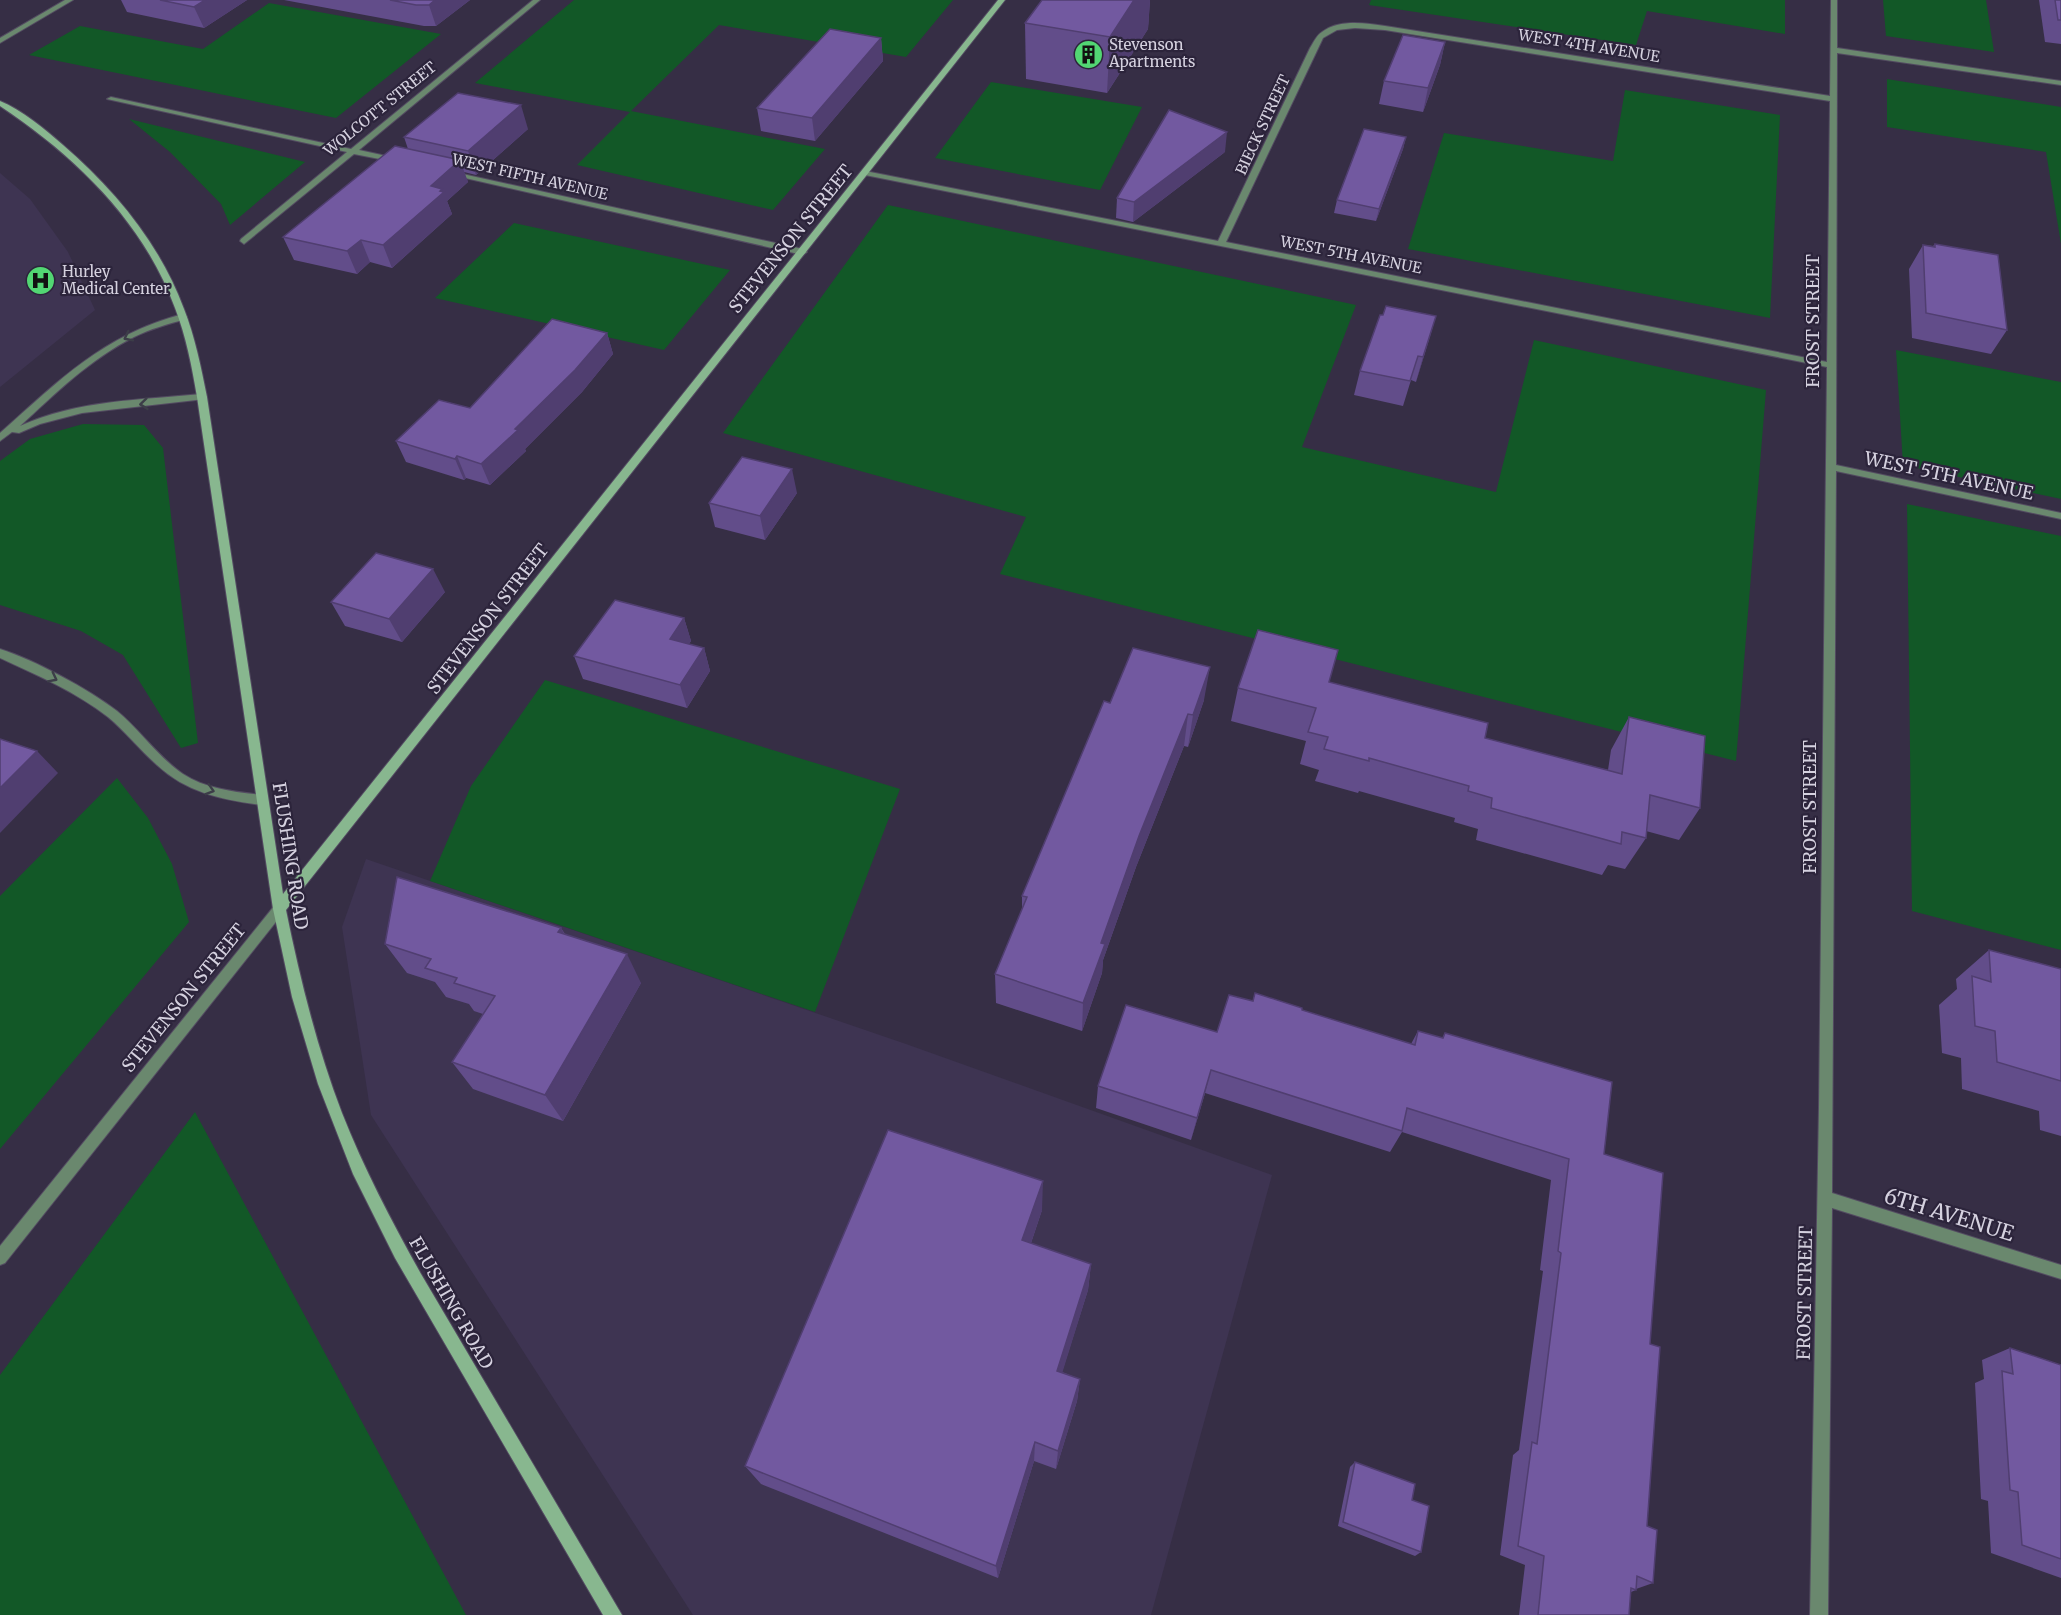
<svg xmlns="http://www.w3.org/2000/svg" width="2061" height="1615" font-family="Merriweather,serif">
<rect width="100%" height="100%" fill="#362e45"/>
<g fill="#3e3452">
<polygon points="0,173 30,199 68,252 95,310 0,387"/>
<polygon points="366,859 906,1044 1272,1175 1151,1615 693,1615 371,1115 342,927"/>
</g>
<g fill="#125827">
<polygon points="574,0 953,0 906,57 719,25 631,111 825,149 773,210 577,165 630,112 475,83"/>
<polygon points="1371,0 1785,0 1785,34 1647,11 1636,45 1369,5"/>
<polygon points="1883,0 1986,0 1994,52 1886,36"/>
<polygon points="269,3 441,34 336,118 29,55 80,26 203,49"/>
<polygon points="1887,79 2061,107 2061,244 2046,152 1887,127"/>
<polygon points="991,82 1142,107 1100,190 935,158"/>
<polygon points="1625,90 1780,115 1770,318 1408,249 1444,133 1613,161"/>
<polygon points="129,119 305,162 230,225 221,204 170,152"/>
<polygon points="888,205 1356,305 1302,447 1496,492 1534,340 1766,390 1736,761 1000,574 1026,517 723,433"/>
<polygon points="514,223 730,270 664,350 435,298"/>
<polygon points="1896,350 2061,382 2061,499 1903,465"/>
<polygon points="83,424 144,425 163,448 198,743 181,748 123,655 81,631 0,605 0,461 30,439"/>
<polygon points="1907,504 2061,536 2061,950 1912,911"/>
<polygon points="545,680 900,789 815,1012 430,881 471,786"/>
<polygon points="117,778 148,818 172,864 189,922 0,1149 0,896"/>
<polygon points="195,1112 466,1615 0,1615 0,1375"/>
</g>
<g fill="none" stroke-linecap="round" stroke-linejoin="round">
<defs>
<g id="street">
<polygon points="65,0 73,0 0,43 0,38"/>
<polygon points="533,0 540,0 359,150 400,159 400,163 354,154 244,244 240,241 241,239 347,152 107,99 111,97 351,149"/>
<path d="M1831,0H1837V48L2061,81V85L1837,53L1836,465L2061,513V519L1836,471L1832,1193L2061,1265V1279L1832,1208L1828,1615H1810L1819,1107L1827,367L865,175L861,173L865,171L1218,241L1310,48C1314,42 1316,36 1322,32C1338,19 1366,23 1385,26L1830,96ZM1355,28L1385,30L1830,101L1827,362L1226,242L1323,38L1337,30Z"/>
<polygon points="449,171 803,249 807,252 803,255 452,175 449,175"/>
<path d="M183,314L187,317L186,319C168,324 150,329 134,337C90,359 55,394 20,426C77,400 141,400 202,394L207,397L205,399L82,413L40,424L19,433L12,432L0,441V433C60,380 103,335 183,314Z"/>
<path d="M0,649C35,660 88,689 117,711C140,730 158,757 183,774C206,789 235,792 262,795L266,797L268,800L266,803L262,805C223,800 187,793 157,765C140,750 126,732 108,717C76,692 37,675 0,658Z"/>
<polygon points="279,904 283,905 285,909 283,913 5,1263 0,1265 0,1246 275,905"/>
</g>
<path id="secondary" d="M998,0H1005L286,910C300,979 317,1048 342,1113C364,1169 392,1222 421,1274L622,1615H603L395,1258L353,1174L318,1084L292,997L273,909L197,397C192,367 186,336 175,308C143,221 75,156 0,106V101C22,110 45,129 63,145C115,190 160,244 184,309C195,337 201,367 207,397L283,894Z"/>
</defs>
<use href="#street" stroke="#534b61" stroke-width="2"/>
<use href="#secondary" stroke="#534b61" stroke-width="2"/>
<use href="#street" fill="#6a886e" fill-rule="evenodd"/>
<use href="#secondary" fill="#88b78f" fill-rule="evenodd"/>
</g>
<g fill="#624d8a">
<polygon points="121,0 247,0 204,28 127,12"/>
<polygon points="284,0 470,0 436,26 424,26"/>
<polygon points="1134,0 1150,0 1148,29 1107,93 1026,79 1025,23"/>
<polygon points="2039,0 2061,0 2061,44 2045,42"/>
<polygon points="881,38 883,61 815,141 761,131 757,108"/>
<polygon points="1445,42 1440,65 1423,112 1379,104 1384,81"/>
<polygon points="528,129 476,175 464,172 468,182 447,201 452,214 392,268 370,262 357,274 294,260 283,237 408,149 404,137"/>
<polygon points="1406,137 1403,149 1376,221 1334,213 1337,200"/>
<polygon points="1225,152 1133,222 1116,218 1117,198"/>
<polygon points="1935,244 2007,330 1991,354 1912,338 1909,269 1923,245 1933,246"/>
<polygon points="1383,315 1436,316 1416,382 1411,380 1403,406 1354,395 1360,371"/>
<polygon points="607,333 613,354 582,392 525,449 526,451 490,485 466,478 464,480 406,462 396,441 470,408"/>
<polygon points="797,493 765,540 715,527 709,503"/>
<polygon points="445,592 402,642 345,626 331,602"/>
<polygon points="684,618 691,641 689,644 704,648 710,671 687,708 583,679 574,656"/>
<polygon points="1329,682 1485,738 1608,770 1611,750 1629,717 1700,808 1679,840 1646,831 1646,838 1625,869 1608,865 1602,875 1476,840 1478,829 1454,822 1455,818 1359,791 1358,793 1315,781 1319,770 1300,764 1306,741 1231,721 1238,688"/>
<polygon points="1204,700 1188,747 1184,746 1136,867 1103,960 1102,973 1082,1031 996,1003 995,974 1022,909 1022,896 1110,703"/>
<polygon points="561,928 565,934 641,983 563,1121 473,1089 452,1062 483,1014 474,1011 469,1004 446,997 435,982 407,973 385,944"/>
<polygon points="1989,950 2061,969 2061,1136 2040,1130 2039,1111 1962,1089 1961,1058 1942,1053 1939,1005 1957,989 1956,979"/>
<polygon points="1253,1001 1302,1010 1411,1044 1418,1031 1442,1038 1445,1033 1604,1154 1650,1344 1647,1526 1653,1583 1636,1589 1636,1590 1631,1592 1629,1615 1519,1615 1525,1565 1500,1555 1513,1455 1519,1450 1543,1271 1540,1270 1551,1180 1402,1132 1390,1152 1205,1093 1191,1140 1096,1108 1098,1086 1217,1032"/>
<polygon points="1042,1210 1031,1243 1091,1264 1088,1290 1062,1372 1080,1379 1077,1401 1056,1469 1034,1461 998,1578 761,1484 745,1466"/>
<polygon points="2010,1348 2061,1365 2061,1578 1991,1553 1988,1501 1981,1499 1975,1383 1984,1379 1982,1360"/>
<polygon points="1355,1462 1421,1552 1415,1556 1338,1526 1350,1467"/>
</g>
<g fill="#503e70">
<polygon points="205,0 247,0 204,28 194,7"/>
<polygon points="435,0 470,0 436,26 429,5"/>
<polygon points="1134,0 1150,0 1148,29 1107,93 1110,37"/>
<polygon points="881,38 883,61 815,141 812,118"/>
<polygon points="1445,42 1440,65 1423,112 1428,88"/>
<polygon points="521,105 528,129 476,175 468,151"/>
<polygon points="1227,132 1225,152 1133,222 1134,202"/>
<polygon points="1406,137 1403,149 1376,221 1379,209"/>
<polygon points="460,160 468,182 447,201 452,214 392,268 383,245 431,186"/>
<polygon points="361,240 370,262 357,274 347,251"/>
<polygon points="1436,316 1429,340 1416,382 1423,357"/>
<polygon points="607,333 613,354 582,392 525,449 526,451 490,485 481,464"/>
<polygon points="457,456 466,478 464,480 455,459"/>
<polygon points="792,469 797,493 765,540 760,516"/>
<polygon points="433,569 445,592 402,642 389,619"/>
<polygon points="684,618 691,641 677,662 670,639"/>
<polygon points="704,648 710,671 687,708 680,685"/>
<polygon points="1210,667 1204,700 1188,747 1193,715"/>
<polygon points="1188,714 1184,746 1136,867 1103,960 1102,973 1082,1031 1083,1003 1101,943 1139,836"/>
<polygon points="37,751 58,773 0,833 0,788"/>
<polygon points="561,928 577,957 558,932"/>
<polygon points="627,954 641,983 563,1121 545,1095"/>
<polygon points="1211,1070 1205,1093 1191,1140 1197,1118"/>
<polygon points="1043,1181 1042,1210 1023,1267 1022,1240"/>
<polygon points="1091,1264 1088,1290 1056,1393 1057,1371"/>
<polygon points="1080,1379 1077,1401 1056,1469 1058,1451"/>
<polygon points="1035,1442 1034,1461 998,1578 996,1566"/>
</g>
<g fill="#7259a0" stroke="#503e70" stroke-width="1.5">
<polygon points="160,0 205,0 194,7"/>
<polygon points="390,0 435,0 429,5 416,5"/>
<polygon points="1042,0 1134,0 1110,37 1025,23"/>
<polygon points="2055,0 2061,0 2061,20 2058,20"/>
<polygon points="830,29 881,38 812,118 757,108"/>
<polygon points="1403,35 1445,42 1428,88 1384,81"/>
<polygon points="458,93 521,105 468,151 404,137"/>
<polygon points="1169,110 1227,132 1134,202 1117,198"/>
<polygon points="1364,129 1406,137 1379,209 1337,200"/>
<polygon points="395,146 460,160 431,186 442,189 440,191 444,192 383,245 361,240 347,251 283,237"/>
<polygon points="1935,244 1998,255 2007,330 1926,313 1923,245 1935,247"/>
<polygon points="1386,306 1436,316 1423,357 1418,356 1410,381 1360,371 1380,315 1383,315"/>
<polygon points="552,319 607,333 575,370 515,429 518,430 481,464 457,456 455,459 396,441 439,400 470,408"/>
<polygon points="742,457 792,469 760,516 709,503"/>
<polygon points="376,553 433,569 389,619 331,602"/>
<polygon points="615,600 684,618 670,639 704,648 680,685 574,656"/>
<polygon points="1258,630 1338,650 1329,682 1488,723 1485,738 1622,774 1629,717 1705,736 1700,808 1650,795 1646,838 1622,832 1621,844 1491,808 1492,798 1468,791 1469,786 1369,758 1369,761 1324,749 1328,737 1308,732 1316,708 1238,688"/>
<polygon points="1133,648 1210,667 1193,715 1188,714 1139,836 1101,943 1105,944 1083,1003 995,974 1027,897 1022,896 1104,701 1110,703"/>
<polygon points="0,739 37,751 0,788"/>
<polygon points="397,877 561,928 558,932 627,954 545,1095 452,1062 495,996 454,983 457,978 425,968 431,959 385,944"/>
<polygon points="1989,950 2061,969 2061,1081 1997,1062 1995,1031 1975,1026 1972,976 1991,982"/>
<polygon points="1255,993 1302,1008 1302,1010 1415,1045 1418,1031 1443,1038 1445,1033 1612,1082 1604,1154 1663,1173 1650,1344 1660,1347 1647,1526 1657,1530 1653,1583 1637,1576 1636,1590 1631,1588 1629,1615 1538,1615 1544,1556 1518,1546 1532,1442 1537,1444 1561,1253 1558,1251 1569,1159 1407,1108 1402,1131 1211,1070 1197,1118 1098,1086 1126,1005 1217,1032 1229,995 1253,1001"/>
<polygon points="888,1130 1043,1181 1022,1240 1091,1264 1057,1371 1080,1379 1058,1451 1035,1442 996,1566 745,1466"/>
<polygon points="2010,1348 2061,1365 2061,1559 2022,1545 2018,1492 2010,1490 2002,1371 2013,1374"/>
<polygon points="1355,1462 1415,1484 1412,1500 1429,1506 1421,1552 1343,1522"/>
</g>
<defs><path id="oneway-chevron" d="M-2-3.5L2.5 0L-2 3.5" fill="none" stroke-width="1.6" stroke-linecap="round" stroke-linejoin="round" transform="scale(1.5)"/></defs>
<g stroke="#3c3d48">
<use href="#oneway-chevron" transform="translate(128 337) rotate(153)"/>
<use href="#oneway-chevron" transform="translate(144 404) rotate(174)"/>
<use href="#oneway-chevron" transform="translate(53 678) rotate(27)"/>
<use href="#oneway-chevron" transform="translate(210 790) rotate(17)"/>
</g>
<defs>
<symbol id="building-disc" viewBox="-11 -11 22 22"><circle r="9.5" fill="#52d673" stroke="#2c243b"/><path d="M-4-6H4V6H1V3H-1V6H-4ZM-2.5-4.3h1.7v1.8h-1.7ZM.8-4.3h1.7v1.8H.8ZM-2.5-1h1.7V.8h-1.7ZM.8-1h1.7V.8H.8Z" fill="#111"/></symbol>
<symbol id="hospital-disc" viewBox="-11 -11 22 22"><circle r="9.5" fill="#52d673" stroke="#2c243b"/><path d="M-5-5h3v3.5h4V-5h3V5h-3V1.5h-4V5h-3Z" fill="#111"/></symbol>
</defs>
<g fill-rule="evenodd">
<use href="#building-disc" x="1072" y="38" width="33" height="33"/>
<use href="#hospital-disc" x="24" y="264" width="33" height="33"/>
</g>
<g text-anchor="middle" stroke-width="4.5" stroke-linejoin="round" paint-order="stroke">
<g font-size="15" fill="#d5d1df" stroke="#2c243b" text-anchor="start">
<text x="1109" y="50">Stevenson<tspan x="1109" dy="17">Apartments</tspan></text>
<text x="62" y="277">Hurley<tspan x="62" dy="17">Medical Center</tspan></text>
</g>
<g font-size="15" fill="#d5d1df" stroke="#2c243b">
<text transform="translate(1589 46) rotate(9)" y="5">WEST 4TH AVENUE</text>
<text transform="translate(380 109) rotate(-39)" y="5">WOLCOTT STREET</text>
<text transform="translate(1263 125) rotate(-65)" y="5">BIECK STREET</text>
<text transform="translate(530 177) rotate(13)" y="5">WEST FIFTH AVENUE</text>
<text transform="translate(1351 255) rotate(11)" y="5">WEST 5TH AVENUE</text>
</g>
<g font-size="18" fill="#d5d1df" stroke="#2c243b">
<text transform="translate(791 239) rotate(-51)" y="6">STEVENSON STREET</text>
<text transform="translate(1813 321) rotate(-90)" y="6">FROST STREET</text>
<text transform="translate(1949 476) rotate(12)" y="6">WEST 5TH AVENUE</text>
<text transform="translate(488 619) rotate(-52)" y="6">STEVENSON STREET</text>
<text transform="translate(1810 807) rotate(-90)" y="6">FROST STREET</text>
<text transform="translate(290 856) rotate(81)" y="6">FLUSHING ROAD</text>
<text transform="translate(184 998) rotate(-51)" y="6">STEVENSON STREET</text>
<text transform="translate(1805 1293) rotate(-89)" y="6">FROST STREET</text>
<text transform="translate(451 1303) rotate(60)" y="6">FLUSHING ROAD</text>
</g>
<g font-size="21" fill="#d5d1df" stroke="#2c243b">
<text transform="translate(1949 1215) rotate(17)" y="7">6TH AVENUE</text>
</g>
</g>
</svg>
